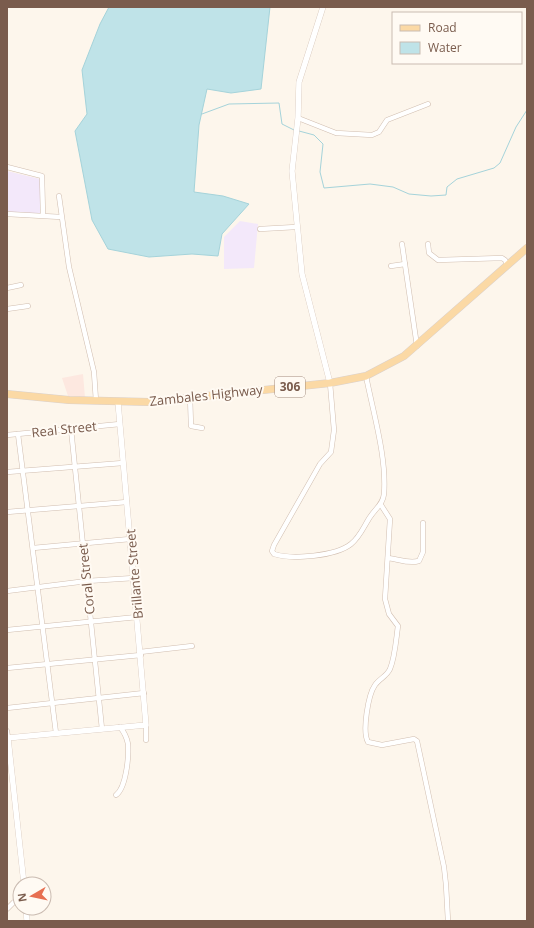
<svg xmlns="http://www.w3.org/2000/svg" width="534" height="928" font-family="'Open Sans',sans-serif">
<rect width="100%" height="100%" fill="#fdf6ec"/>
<polygon fill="#fde8e0" points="83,374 85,398 68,396 62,378"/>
<g fill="#f3e8fa">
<polygon points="7,171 40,179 40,214 7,213"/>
<polygon points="240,221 258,224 254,268 224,269 224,237"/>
</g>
<polygon fill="#bfe3e8" stroke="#a5d3da" points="109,7 270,7 261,89 231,93 207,89 199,125 194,192 223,196 249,204 222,234 218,256 192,254 149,257 108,249 92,220 75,131 87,114 82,70 100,24"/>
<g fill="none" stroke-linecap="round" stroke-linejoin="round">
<g stroke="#a5d3da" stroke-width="1">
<polyline points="202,114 229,104 279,103 282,124 294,130"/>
<polyline points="299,131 314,135 323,144 320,172 324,188 370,184 393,187 409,194 431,196 446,195 447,187 457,179 494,168 500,163 516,127 527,110"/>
</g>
<defs>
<g id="minor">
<polyline points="298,118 336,133 372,135 379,132 387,120 428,104"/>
<polyline points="7,167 42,176 43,215"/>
<polyline points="59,196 69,267 94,372 96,401"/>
<polyline points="7,214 61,217"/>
<polyline points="260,229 296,227"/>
<polyline points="402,244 417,346"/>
<polyline points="428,244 429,253 438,260 502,258 505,260 507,265"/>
<polyline points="391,266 405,264"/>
<polyline points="7,288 21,285"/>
<polyline points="7,309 28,306"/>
<path d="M330,383L334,430L331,452L320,464L274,545L272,551L274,554C292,560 336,556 351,544C360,537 364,526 370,517C376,508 383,504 384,494C387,458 373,412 366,376"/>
<polyline points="190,396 191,426 202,428"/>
<polyline points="71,429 102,729"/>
<polyline points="18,434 56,733"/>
<polyline points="7,435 120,424"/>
<polyline points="7,472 123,463"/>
<path d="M381,505L390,519L385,599L389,614L398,626C396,640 395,657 390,669C387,676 379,679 375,685C368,695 362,732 368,742L382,745L414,739L417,741L444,867L446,885L448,921"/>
<polyline points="7,512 127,502"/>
<polyline points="33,548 130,539"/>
<path d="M388,558C399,559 407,564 419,561L423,552V523"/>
<polyline points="7,591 87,581 134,578"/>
<polyline points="7,630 137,617"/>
<polyline points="140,652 192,646"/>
<polyline points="7,668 141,655"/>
<polyline points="7,708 144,693"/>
<polyline points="146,725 146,740"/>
<polyline points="7,731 8,738"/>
<path d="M116,795C126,788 129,757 128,744C127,738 124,732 120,727"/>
<polyline points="7,909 14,902 20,900"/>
</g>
<g id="tertiary">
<polyline points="323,7 299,82 298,118 292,171 302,274 330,383"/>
<polyline points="7,738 146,725 118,402"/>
<polyline points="8,738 24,884"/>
<polyline points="26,908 27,921"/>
</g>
<polyline id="primary" points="7,394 69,400 149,402 330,383 366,376 404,356 527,248"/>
</defs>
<use href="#minor" stroke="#d1beb0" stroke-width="5.5"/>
<use href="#tertiary" stroke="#d1beb0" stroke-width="6"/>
<use href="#primary" stroke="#dad1cd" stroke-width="8"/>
<use href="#minor" stroke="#fff" stroke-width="4.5"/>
<use href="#tertiary" stroke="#fff" stroke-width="5.5"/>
<use href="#primary" stroke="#fbd9a5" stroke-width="7"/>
</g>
<g text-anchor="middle" stroke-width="4" stroke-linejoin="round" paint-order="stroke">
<rect fill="#fffaf3" stroke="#a28b7f" stroke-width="1" x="275" y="377" width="30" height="20" rx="3"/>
<g font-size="12" font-weight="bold" fill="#7a5c4d">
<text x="290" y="391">306</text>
</g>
<g font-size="13" fill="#7a5c4d" stroke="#fffaf3">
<text transform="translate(206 395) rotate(-6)" y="5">Zambales Highway</text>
<text transform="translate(64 429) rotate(-6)" y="5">Real Street</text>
<text transform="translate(134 574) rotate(-95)" y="5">Brillante Street</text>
<text transform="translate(86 579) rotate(-96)" y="5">Coral Street</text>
</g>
</g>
<rect width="534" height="928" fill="none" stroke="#7a5c4d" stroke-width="16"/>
<rect x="392" y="12" width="130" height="52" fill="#fffaf3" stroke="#cabbb1"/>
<rect x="400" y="25" width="20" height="6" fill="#fbd9a5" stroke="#cabbb1"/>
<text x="428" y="32" font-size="12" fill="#7a5c4d">Road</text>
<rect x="400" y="42" width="20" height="12" fill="#bfe3e8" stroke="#cabbb1"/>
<text x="428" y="52" font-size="12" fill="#7a5c4d">Water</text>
<g transform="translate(32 896) rotate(261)"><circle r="19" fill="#fffaf3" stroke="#cabbb1"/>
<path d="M0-3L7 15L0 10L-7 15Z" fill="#e76f51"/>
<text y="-6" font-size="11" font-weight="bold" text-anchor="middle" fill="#7a5c4d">N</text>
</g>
</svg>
